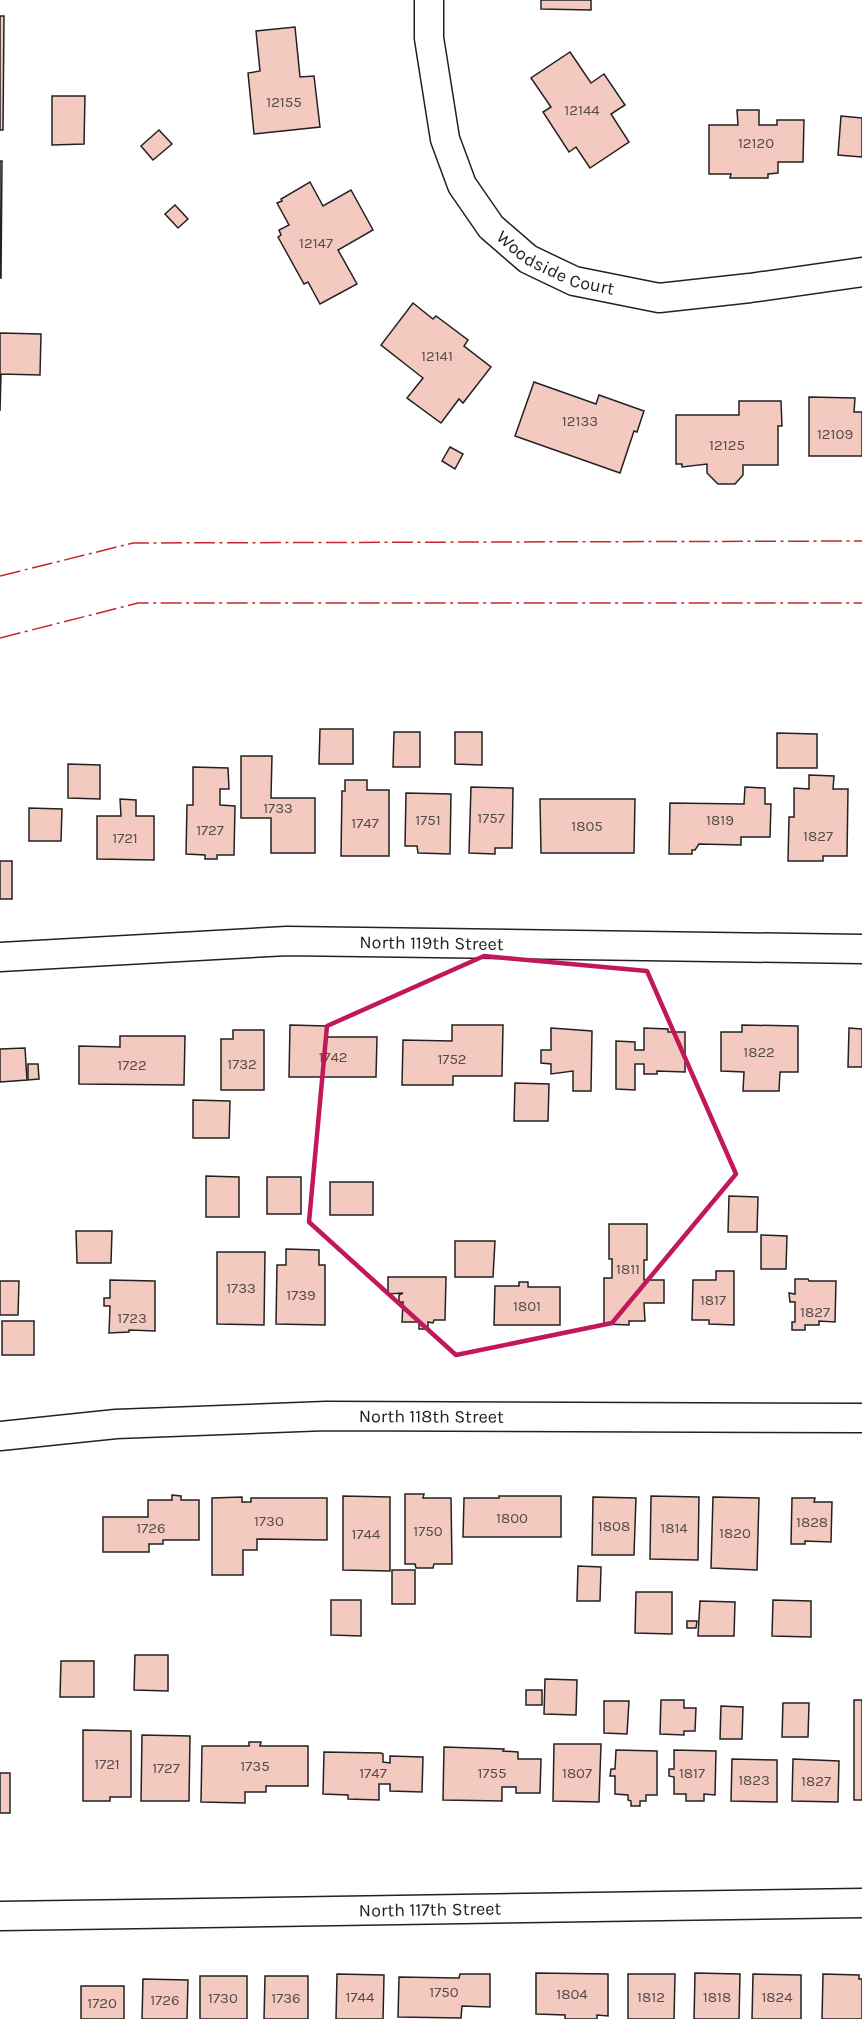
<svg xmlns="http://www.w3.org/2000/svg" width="862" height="2019" font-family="Karla,sans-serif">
<rect width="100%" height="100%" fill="#fff"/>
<g fill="#f3c9c0" stroke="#222" stroke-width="1.5">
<polygon points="541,0 591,0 591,10 541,9"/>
<polygon points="0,16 4,16 3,130 0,130"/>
<polygon points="295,27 300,77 314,76 320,127 254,134 248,73 260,71 256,31"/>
<polygon points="570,52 591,83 604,74 625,105 611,114 629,142 590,168 576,147 569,152 543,112 551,107 531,78"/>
<polygon points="52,96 85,96 84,144 52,145"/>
<polygon points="737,110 759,110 759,125 777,125 777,120 804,120 803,162 778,162 778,173 768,174 768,178 730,178 731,174 709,174 709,125 738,125"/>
<polygon points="841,116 862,118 862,157 838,155"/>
<polygon points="159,130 172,144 153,160 141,146"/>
<polygon points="0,161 2,161 1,278 0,278"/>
<polygon points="310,182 323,206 351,190 373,230 338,250 357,284 320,304 308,282 304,284 278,237 281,235 279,230 289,225 277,203 282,201 281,199"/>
<polygon points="175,205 188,219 178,228 165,214"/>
<polygon points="413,303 433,319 436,316 468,340 464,346 491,367 463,403 459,399 441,423 407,398 423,378 381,345"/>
<polygon points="0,333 41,334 40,375 1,374 0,411"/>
<polygon points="534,382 596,404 599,395 644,411 637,432 634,431 620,473 515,436"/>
<polygon points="809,397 855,398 854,412 862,412 862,456 809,456"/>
<polygon points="739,401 781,401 782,426 778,426 778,465 743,465 743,475 735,484 718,484 707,473 707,464 682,467 682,464 676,464 676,415 739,415"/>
<polygon points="450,447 463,454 455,469 442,461"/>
<polygon points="320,729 353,729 353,764 319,764"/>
<polygon points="394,732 420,732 420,767 393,767"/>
<polygon points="455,732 482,732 482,765 455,764"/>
<polygon points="777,733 817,734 817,768 777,768"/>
<polygon points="241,756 272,756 271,798 315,798 315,853 271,853 271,818 241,818"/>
<polygon points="68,764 100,765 100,799 68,798"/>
<polygon points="193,767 228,768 229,789 220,789 220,805 235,806 234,855 217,855 217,859 205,859 205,855 186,854 187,805 193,805"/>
<polygon points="809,775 834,776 833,789 848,789 847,856 823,856 823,861 788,861 789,817 794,817 794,788 809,789"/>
<polygon points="345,780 367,780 367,790 389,790 389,856 341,856 342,791 345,791"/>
<polygon points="471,787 513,788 512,848 495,848 495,854 469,853"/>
<polygon points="745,787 765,788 765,804 771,804 770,837 741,837 741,845 699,844 695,850 692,850 692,854 669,854 670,803 744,804"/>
<polygon points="406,793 451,794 450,854 418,853 417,846 405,846"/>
<polygon points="120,799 136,800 136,816 154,816 154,860 97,859 97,816 121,816"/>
<polygon points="540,799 635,799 634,853 541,853"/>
<polygon points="29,808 62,809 61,841 29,841"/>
<rect x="0" y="861" width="12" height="38"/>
<polygon points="290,1025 327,1026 327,1037 377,1037 376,1077 289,1077"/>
<polygon points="452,1025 503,1025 502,1076 453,1076 453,1085 402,1085 403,1040 452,1041"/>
<polygon points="742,1025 798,1026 798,1072 780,1072 779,1091 743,1091 744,1072 721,1071 721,1032 742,1032"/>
<polygon points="551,1028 592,1031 591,1091 573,1091 573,1071 551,1074 551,1064 541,1063 541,1050 551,1050"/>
<polygon points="644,1028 668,1029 668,1032 685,1032 685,1072 657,1071 657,1074 644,1074 644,1064 635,1064 635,1090 616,1089 616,1041 635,1042 635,1050 644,1050"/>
<polygon points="849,1028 862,1029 862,1067 848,1067"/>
<polygon points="233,1030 264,1030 264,1090 221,1090 221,1039 233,1039"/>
<polygon points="120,1036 185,1036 184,1085 79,1084 79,1046 120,1047"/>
<polygon points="25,1048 27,1080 0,1082 0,1049"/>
<polygon points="28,1064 38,1064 39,1079 28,1080"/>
<polygon points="515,1083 549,1084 548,1121 514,1121"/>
<polygon points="193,1100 230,1101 229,1138 193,1138"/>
<polygon points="206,1176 239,1177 239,1217 206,1217"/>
<rect x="267" y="1177" width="34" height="37"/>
<rect x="330" y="1182" width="43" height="33"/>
<polygon points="729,1196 758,1197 757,1232 728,1232"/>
<polygon points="609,1224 647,1224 647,1260 644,1260 644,1280 664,1280 664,1303 644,1303 645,1321 629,1321 629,1325 604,1324 604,1278 612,1278 612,1259 609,1259"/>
<polygon points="76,1231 112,1231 111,1263 77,1263"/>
<polygon points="761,1235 787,1236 786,1269 761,1269"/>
<polygon points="455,1241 495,1241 493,1277 455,1277"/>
<polygon points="286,1249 319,1250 319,1265 325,1265 325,1325 276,1324 277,1265 286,1265"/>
<polygon points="217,1252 265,1252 264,1325 217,1324"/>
<polygon points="716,1271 734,1271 734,1325 709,1324 709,1320 692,1320 693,1280 716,1280"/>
<polygon points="388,1277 446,1277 445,1320 434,1320 433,1323 428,1322 428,1329 419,1329 419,1322 402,1322 403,1302 399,1302 399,1295 403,1293 388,1294"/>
<polygon points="795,1279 808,1279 809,1281 836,1281 835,1322 819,1321 819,1325 805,1325 805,1330 792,1330 792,1322 795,1322 795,1302 790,1302 789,1293 795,1294"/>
<polygon points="110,1280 155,1281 155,1331 129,1330 129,1332 109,1333 110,1306 104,1306 104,1298 110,1298"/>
<polygon points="0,1281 19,1281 18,1315 0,1315"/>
<polygon points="519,1282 528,1282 528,1287 560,1287 560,1325 494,1325 495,1286 519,1286"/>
<rect x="2" y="1321" width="32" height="34"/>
<polygon points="405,1494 424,1494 423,1498 451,1498 452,1564 434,1564 433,1568 416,1568 415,1564 405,1564"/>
<polygon points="172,1495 181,1496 181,1500 199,1500 199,1540 163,1540 163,1544 149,1544 149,1552 103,1552 103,1517 148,1517 148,1500 172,1500"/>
<polygon points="343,1496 390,1497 390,1571 343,1570"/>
<polygon points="499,1496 561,1496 561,1537 463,1537 464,1498 499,1498"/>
<polygon points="651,1496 699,1497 698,1560 650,1559"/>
<polygon points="242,1497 242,1502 251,1502 251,1498 327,1498 327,1540 257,1539 257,1550 243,1550 243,1575 212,1575 212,1498"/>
<polygon points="593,1497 636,1498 634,1555 592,1555"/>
<polygon points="713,1497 759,1498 757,1570 711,1568"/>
<polygon points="792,1498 815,1498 814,1502 832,1502 831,1542 805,1541 805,1544 791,1544"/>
<polygon points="578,1566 601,1567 600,1601 577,1601"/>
<rect x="392" y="1570" width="23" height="34"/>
<polygon points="636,1592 672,1592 672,1634 635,1633"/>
<polygon points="331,1600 361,1600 361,1636 331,1635"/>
<polygon points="773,1600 811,1601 811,1637 772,1636"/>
<polygon points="700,1601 735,1602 734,1636 698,1636"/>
<polygon points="687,1621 697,1621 696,1628 687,1628"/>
<polygon points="135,1655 168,1655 168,1691 134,1690"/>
<polygon points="61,1661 94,1661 94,1697 60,1697"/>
<polygon points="545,1679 577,1680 576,1715 544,1714"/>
<rect x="526" y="1690" width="16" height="15"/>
<polygon points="661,1700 684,1700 684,1708 696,1708 695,1731 684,1731 684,1735 660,1734"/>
<rect x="854" y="1700" width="8" height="100"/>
<polygon points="604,1701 629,1701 627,1734 604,1733"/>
<polygon points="783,1703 809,1703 808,1737 782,1737"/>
<polygon points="721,1706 743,1707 742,1739 720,1739"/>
<polygon points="83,1730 131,1731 131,1797 110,1797 110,1801 83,1801"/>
<polygon points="142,1735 190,1736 189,1801 141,1801"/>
<polygon points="249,1742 261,1742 260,1746 308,1746 308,1786 266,1786 266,1792 245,1792 245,1803 201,1802 202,1746 249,1746"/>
<polygon points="554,1744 601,1744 599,1802 553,1801"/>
<polygon points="444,1747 504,1749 503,1751 518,1752 518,1759 541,1759 540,1793 516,1793 516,1787 502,1787 502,1801 443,1800"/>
<polygon points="616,1750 657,1751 657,1795 646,1795 646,1801 640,1801 640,1806 631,1806 631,1801 628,1800 628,1795 615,1794 615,1776 610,1776 611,1769 615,1769"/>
<polygon points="674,1750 716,1751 715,1795 704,1794 704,1801 686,1801 686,1794 674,1794 674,1777 669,1776 669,1769 674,1769"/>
<polygon points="324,1752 381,1753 383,1754 383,1762 390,1763 390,1756 423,1757 422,1792 390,1791 390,1784 379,1784 379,1800 348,1799 348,1795 323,1794"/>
<polygon points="732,1759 777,1760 777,1802 731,1801"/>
<polygon points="793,1759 839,1761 838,1802 792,1801"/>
<rect x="0" y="1773" width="10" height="40"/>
<polygon points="536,1973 608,1974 608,2016 597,2015 597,2019 565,2019 565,2015 536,2014"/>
<polygon points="695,1973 740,1974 739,2019 694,2019"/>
<polygon points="337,1974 384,1975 383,2019 336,2019"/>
<polygon points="460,1974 490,1974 490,2007 462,2006 461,2018 398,2017 399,1977 459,1978"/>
<polygon points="628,1974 675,1974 674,2019 628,2019"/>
<polygon points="753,1974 801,1975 801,2019 752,2019"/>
<polygon points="823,1974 859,1975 859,1979 862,1979 862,2019 822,2019"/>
<rect x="200" y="1976" width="47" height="43"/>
<polygon points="265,1976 308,1976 308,2019 264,2019"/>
<polygon points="143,1979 188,1980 187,2019 142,2019"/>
<rect x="81" y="1986" width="43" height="33"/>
</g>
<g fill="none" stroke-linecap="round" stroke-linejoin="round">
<defs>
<g id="minor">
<path id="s1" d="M429,0V38L445,139L462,185L491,227L528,259L574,281L659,298L750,288L862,272"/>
<path id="s2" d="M0,957L287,941L862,949"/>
<path id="s3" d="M0,1436L116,1424L326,1416L862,1418"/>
<path id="s4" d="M0,1916L862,1903"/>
</g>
</defs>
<use href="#minor" stroke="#222" stroke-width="31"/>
<use href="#minor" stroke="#fff" stroke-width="28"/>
<g stroke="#c62828" stroke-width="1.5" stroke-dasharray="21 4.5 3 4.5" stroke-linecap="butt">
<polyline points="0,576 133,543 862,541"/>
<polyline points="0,638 138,603 862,603"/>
</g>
</g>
<path fill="none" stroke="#c2185b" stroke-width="4.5" stroke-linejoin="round" d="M484,956L647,971L736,1174L612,1323L456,1355L309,1222L327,1026Z"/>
<g text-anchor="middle" stroke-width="4.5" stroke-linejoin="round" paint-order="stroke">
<g font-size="15" fill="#564c4a">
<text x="284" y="107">12155</text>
<text x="582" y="115">12144</text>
<text x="756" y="148">12120</text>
<text x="316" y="248">12147</text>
<text x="437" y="361">12141</text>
<text x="580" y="426">12133</text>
<text x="835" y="439">12109</text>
<text x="727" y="450">12125</text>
<text x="278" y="813">1733</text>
<text x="491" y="823">1757</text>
<text x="428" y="825">1751</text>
<text x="720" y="825">1819</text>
<text x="365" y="828">1747</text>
<text x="587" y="831">1805</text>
<text x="210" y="835">1727</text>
<text x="818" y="841">1827</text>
<text x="125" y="843">1721</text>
<text x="759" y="1057">1822</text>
<text x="333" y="1062">1742</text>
<text x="452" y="1064">1752</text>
<text x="242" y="1069">1732</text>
<text x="132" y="1070">1722</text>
<text x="628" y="1274">1811</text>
<text x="241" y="1293">1733</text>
<text x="301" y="1300">1739</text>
<text x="713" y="1305">1817</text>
<text x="527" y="1311">1801</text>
<text x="815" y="1317">1827</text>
<text x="132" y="1323">1723</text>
<text x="512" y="1523">1800</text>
<text x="269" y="1526">1730</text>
<text x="812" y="1527">1828</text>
<text x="614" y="1531">1808</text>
<text x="151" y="1533">1726</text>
<text x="674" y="1533">1814</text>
<text x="428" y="1536">1750</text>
<text x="735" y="1538">1820</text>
<text x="366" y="1539">1744</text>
<text x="107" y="1769">1721</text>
<text x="255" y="1771">1735</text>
<text x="166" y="1773">1727</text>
<text x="373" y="1778">1747</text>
<text x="492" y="1778">1755</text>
<text x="577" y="1778">1807</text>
<text x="692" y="1778">1817</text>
<text x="754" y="1785">1823</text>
<text x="816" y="1786">1827</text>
<text x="444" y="1997">1750</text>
<text x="572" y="1999">1804</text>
<text x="360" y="2002">1744</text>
<text x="651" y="2002">1812</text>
<text x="717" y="2002">1818</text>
<text x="777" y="2002">1824</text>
<text x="223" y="2003">1730</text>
<text x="286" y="2003">1736</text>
<text x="165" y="2005">1726</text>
<text x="102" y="2008">1720</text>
</g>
<g font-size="18" fill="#222" stroke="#fff">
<text dy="6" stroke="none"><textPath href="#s1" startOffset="316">Woodside Court</textPath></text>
<text dy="6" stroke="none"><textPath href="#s2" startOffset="432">North 119th Street</textPath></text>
<text dy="6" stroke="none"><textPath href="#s3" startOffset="432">North 118th Street</textPath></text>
<text dy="6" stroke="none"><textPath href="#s4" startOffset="430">North 117th Street</textPath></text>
</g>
</g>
</svg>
